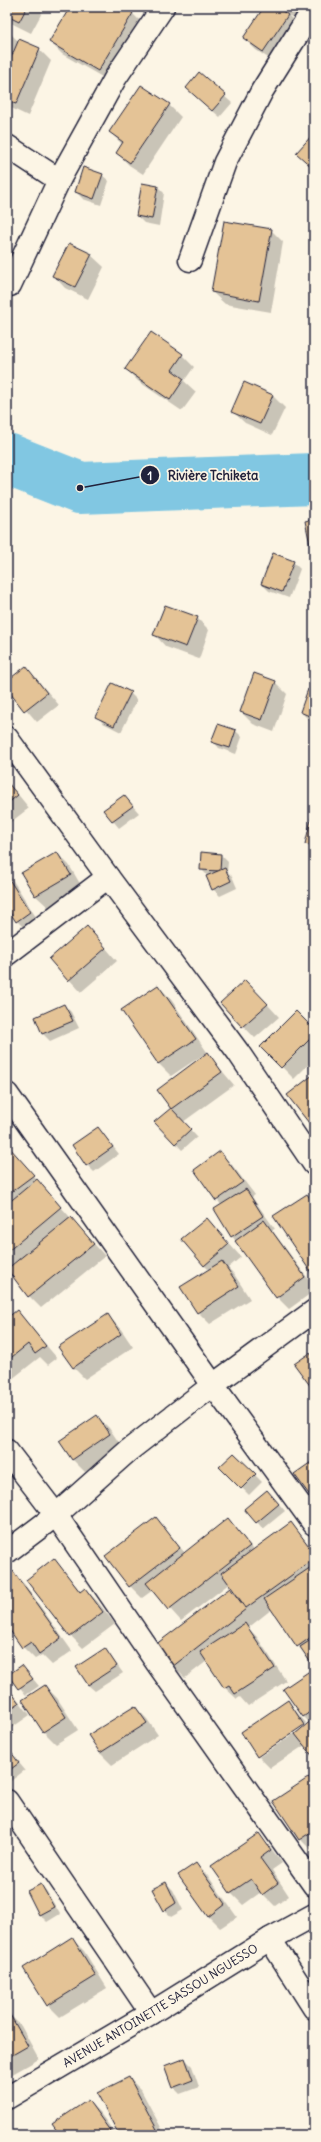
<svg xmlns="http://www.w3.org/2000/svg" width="321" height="2142" font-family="Delius,sans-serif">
<rect width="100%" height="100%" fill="#fcf5e5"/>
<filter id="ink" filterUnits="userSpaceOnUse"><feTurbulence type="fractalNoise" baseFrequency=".025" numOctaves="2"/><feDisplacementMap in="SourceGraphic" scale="8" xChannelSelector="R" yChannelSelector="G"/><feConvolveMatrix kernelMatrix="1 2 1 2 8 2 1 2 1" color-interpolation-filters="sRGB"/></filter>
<g filter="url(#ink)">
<g fill="#0003">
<polygon points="7,7 45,7 31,33 7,21"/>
<polygon points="71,7 121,7 132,13 144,25 111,82 62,54 50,42"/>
<polygon points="259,7 310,7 301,22 288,15 300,27 276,63 256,50 244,38 264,10"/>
<polygon points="7,30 19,42 39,49 51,61 28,116 7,106"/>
<polygon points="199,74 232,103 220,117 194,95"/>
<polygon points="169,105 181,117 143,174 129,165 117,153 123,145 110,132"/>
<polygon points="102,175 109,181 101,205 83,199 76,192"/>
<polygon points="158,187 164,193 159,226 144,223 137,216"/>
<polygon points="271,230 283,242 271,312 225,304 212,292"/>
<polygon points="69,244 91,255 104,267 88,299 65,288 53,275"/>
<polygon points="182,355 194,367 184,381 196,392 182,411 138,381 126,369"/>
<polygon points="273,396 285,408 272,435 245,423 232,411"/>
<polygon points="293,562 300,569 289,598 269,591 262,584"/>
<polygon points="197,618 209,630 199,659 166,647 154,634"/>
<polygon points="26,667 59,705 37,722 7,687 7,682"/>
<polygon points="275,682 287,694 274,732 253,724 241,712"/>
<polygon points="314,692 314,721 308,719 301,712"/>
<polygon points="130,693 137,700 121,732 103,723 97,716"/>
<polygon points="235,730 242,737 236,754 219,748 213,741"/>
<polygon points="7,781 29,808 7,825"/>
<polygon points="124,796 139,813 119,828 105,811"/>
<polygon points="314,816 314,851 306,844"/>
<polygon points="57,853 69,865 82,887 48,907 35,895"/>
<polygon points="202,853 221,855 228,862 227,872 232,876 237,888 220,896 213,889 208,876 201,869"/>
<polygon points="7,871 41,925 29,933 17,921 7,906"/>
<polygon points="99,940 117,961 81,992 51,960"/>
<polygon points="158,986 170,998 207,1052 171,1076 159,1064 123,1010"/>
<polygon points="257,993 279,1017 255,1038 221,1003"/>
<polygon points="64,1005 71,1012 79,1028 50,1041 43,1034 36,1017"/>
<polygon points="314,1030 314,1059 294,1079 262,1047"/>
<polygon points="208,1054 234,1085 183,1122 197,1137 182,1150 156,1122 172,1108"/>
<polygon points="314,1075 314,1126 310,1122"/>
<polygon points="98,1128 119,1154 94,1172 87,1165"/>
<polygon points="7,1147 105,1256 41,1308 29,1296 7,1264"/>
<polygon points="220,1153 232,1165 255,1195 252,1197 275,1229 272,1230 314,1287 314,1291 289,1309 277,1297 232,1236 222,1206 195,1170"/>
<polygon points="207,1219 241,1257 228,1268 234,1274 250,1299 210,1324 198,1312 209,1270 204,1265"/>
<polygon points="17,1311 57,1358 48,1365 40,1357 7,1383 7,1319"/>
<polygon points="108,1316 120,1328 133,1347 85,1379 73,1367"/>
<polygon points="97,1416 109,1428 122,1447 85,1472 73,1460 61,1441"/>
<polygon points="234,1454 262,1482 249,1495 221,1467"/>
<polygon points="274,1498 285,1511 263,1529 246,1509"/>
<polygon points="156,1519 185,1553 228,1520 254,1550 291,1524 314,1551 314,1666 272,1609 248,1628 257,1637 286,1681 248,1706 240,1697 237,1699 224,1687 207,1661 185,1678 173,1666 229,1589 240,1599 230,1583 181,1621 153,1590 142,1598 130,1586"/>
<polygon points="54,1560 81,1592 85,1589 97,1601 115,1624 83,1648 71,1636"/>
<polygon points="13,1573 25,1585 72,1651 52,1665 42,1655 35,1659 23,1647 7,1625 7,1577"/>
<polygon points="7,1643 10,1647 7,1649"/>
<polygon points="105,1649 123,1673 95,1691 88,1685"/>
<polygon points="22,1666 39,1686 26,1695 10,1675"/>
<polygon points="314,1669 314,1756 305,1745 270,1768 258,1756 288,1702 306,1723 259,1754 259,1757 310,1723 302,1715"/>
<polygon points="7,1686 30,1715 7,1731"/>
<polygon points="45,1686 57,1698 78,1730 56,1744 44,1732"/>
<polygon points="135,1707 147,1719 158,1735 112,1765 100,1753"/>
<polygon points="8,1750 25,1770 7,1784 7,1751"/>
<polygon points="314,1775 314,1853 300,1839"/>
<polygon points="258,1835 270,1847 282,1863 272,1870 289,1896 275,1906 261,1892 243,1905 231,1893 213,1866"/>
<polygon points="196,1864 208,1876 237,1917 220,1928 208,1916"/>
<polygon points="166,1883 173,1890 183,1910 171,1917 165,1910"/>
<polygon points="41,1885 47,1892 60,1914 47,1922 40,1915 28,1892"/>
<polygon points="72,1939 84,1951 107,1988 60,2017 48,2005"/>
<polygon points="9,2014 21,2026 39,2059 7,2077 7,2015"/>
<polygon points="185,2059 192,2066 199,2087 180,2094 173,2087"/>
<polygon points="129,2078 141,2090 165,2135 120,2135"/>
<polygon points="88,2101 100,2113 116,2135 61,2135"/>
</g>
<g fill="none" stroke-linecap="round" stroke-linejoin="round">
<polyline stroke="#81c7e2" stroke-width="52" points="7,459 80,488 314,479"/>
</g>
<g fill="#e4c396" stroke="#22223b">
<polygon points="7,7 27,7 19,22 7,16"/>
<polygon points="70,7 123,7 133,13 98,71 49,42"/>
<polygon points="264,7 277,7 288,15 263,52 243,38"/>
<polygon points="19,39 40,48 16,104 7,101 7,67"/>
<polygon points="199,72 226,95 212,111 186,88"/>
<polygon points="141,85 170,104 130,163 116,153 123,142 109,132"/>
<polygon points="314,133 314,169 296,153"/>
<polygon points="83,167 103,174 94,199 75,192"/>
<polygon points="142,183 158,186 152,219 136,216"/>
<polygon points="224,221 272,229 259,301 211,292"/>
<polygon points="69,243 92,254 75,287 52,276"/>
<polygon points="151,332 183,354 172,370 184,379 170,400 125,369"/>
<polygon points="244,382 273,395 260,424 231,412"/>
<polygon points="314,519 314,553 312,554 305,521"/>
<polygon points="273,553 294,561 282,592 261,584"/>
<polygon points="165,605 198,617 186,647 153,635"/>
<polygon points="26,666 47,693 24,711 7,689 7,681"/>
<polygon points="254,673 276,681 262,720 240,712"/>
<polygon points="112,683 131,692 114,726 95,717"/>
<polygon points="308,689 314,691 314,718 300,712"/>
<polygon points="218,724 236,730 230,748 211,742"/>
<polygon points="7,782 18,795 7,804"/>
<polygon points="124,795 133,806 112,821 103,810"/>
<polygon points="312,815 314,815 314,846 305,844"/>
<polygon points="57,852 71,875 35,896 21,873"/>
<polygon points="201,852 221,854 220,871 200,870"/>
<polygon points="225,868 231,881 212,890 206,876"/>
<polygon points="7,876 30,912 16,922 7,908"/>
<polygon points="87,926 106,948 68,981 49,959"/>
<polygon points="245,980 268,1004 242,1027 220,1003"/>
<polygon points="158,985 196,1039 158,1064 121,1010"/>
<polygon points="64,1004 73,1021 42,1034 35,1017"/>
<polygon points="296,1011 314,1029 314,1035 281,1068 260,1047"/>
<polygon points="208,1052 222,1072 171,1109 157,1090"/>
<polygon points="314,1074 314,1119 309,1123 287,1095"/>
<polygon points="171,1108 191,1129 175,1144 154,1122"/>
<polygon points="98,1127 113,1147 86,1166 72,1145"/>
<polygon points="9,1147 34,1175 7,1195 7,1149"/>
<polygon points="220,1151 243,1182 216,1201 194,1170"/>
<polygon points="37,1179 61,1207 7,1252 7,1204"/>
<polygon points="246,1189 263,1216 231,1237 214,1209"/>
<polygon points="307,1194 314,1204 314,1277 273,1216"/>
<polygon points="71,1217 94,1244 28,1297 7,1269"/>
<polygon points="207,1218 229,1244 204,1266 181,1239"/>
<polygon points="264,1220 305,1277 276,1298 235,1241"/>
<polygon points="222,1261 239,1286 197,1313 180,1287"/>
<polygon points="17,1310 46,1346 35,1354 28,1344 7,1361 7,1318"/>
<polygon points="108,1314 121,1334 73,1368 58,1347"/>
<polygon points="310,1353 314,1359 314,1391 294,1364"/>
<polygon points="97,1415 110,1434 72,1460 59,1441"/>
<polygon points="234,1453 256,1474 241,1489 219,1467"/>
<polygon points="314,1460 314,1501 294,1474"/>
<polygon points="267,1490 279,1504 256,1523 244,1509"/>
<polygon points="156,1517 180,1548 129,1587 105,1556"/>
<polygon points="228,1518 250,1546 168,1610 146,1583"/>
<polygon points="291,1522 314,1553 314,1559 246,1608 221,1573"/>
<polygon points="54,1558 80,1592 85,1588 103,1612 70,1637 26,1580"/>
<polygon points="314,1565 314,1635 297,1647 264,1599"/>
<polygon points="13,1571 61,1638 39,1654 31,1642 22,1648 7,1626 7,1576"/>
<polygon points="230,1588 246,1609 172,1667 155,1645"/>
<polygon points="245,1623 275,1668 235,1694 229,1685 224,1688 200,1652"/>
<polygon points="314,1638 314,1665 313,1666 300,1647"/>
<polygon points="105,1648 117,1666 88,1685 76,1667"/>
<polygon points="22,1665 33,1679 18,1689 8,1675"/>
<polygon points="314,1668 314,1709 303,1717 283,1689"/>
<polygon points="45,1685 66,1717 43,1732 22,1700"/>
<polygon points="7,1686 19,1703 7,1711"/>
<polygon points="288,1700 304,1725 257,1757 241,1732"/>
<polygon points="135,1706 147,1723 100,1753 88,1735"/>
<polygon points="313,1719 314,1721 314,1758 295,1734"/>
<polygon points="8,1748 19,1763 7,1772 7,1749"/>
<polygon points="314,1774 314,1830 299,1840 273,1801"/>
<polygon points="259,1833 271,1850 260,1858 278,1883 262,1895 251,1879 230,1893 211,1866"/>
<polygon points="196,1863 225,1904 208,1917 178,1875"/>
<polygon points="166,1882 176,1903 164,1911 152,1889"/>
<polygon points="41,1884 54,1907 39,1915 27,1891"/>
<polygon points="72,1937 96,1976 47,2006 23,1968"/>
<polygon points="9,2013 28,2046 7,2058 7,2014"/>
<polygon points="185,2058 193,2080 172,2088 164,2066"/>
<polygon points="129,2077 160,2135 119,2135 97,2093"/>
<polygon points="88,2100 113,2135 60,2135 52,2124"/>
</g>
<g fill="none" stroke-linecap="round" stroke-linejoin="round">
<defs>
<g id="minor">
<polyline points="7,146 59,180"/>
<polyline points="190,260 225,162 262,91 314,8"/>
<polyline points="10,285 59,180 116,77 163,7"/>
<polyline points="7,738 108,877 238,1052 314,1164"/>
<polyline points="7,954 108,877"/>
<polyline points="7,1094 213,1385 314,1524"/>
<polyline points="7,1451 56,1515 157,1663 314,1885"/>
<polyline points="7,1552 56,1515 128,1451 213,1385 314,1311"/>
<polyline points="7,1801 151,2013"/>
<polyline points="270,1939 314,2008"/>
<path id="s1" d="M7,2098L151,2013L270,1939L314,1915"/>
</g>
</defs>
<use href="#minor" stroke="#22223b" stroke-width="25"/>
<use href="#minor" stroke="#fcf5e5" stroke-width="22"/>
</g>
</g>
<g text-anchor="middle" stroke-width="3.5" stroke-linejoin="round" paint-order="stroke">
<g font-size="12" fill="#22223b" stroke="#fcf5e5">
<text dy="4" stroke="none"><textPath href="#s1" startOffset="179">AVENUE ANTOINETTE SASSOU NGUESSO</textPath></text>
</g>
</g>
<path fill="none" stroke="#22223b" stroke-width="1.5" d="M80 488L150 475"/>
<g fill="#22223b" stroke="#fcf5e5" stroke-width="1.5">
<circle cx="80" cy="488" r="4"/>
<circle cx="150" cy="475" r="10"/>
</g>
<g font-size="12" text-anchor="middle" font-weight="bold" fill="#fff">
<text x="150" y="480">1</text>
</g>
<g font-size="13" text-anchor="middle" font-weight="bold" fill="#22223b" stroke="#fcf5e5" stroke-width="3.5" stroke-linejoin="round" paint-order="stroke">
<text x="213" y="480">Rivière Tchiketa</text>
</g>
<rect width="321" height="2142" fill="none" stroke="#fcf5e5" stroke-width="24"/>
<rect x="12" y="12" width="297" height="2118" fill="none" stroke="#22223b" stroke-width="1.5" filter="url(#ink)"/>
</svg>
